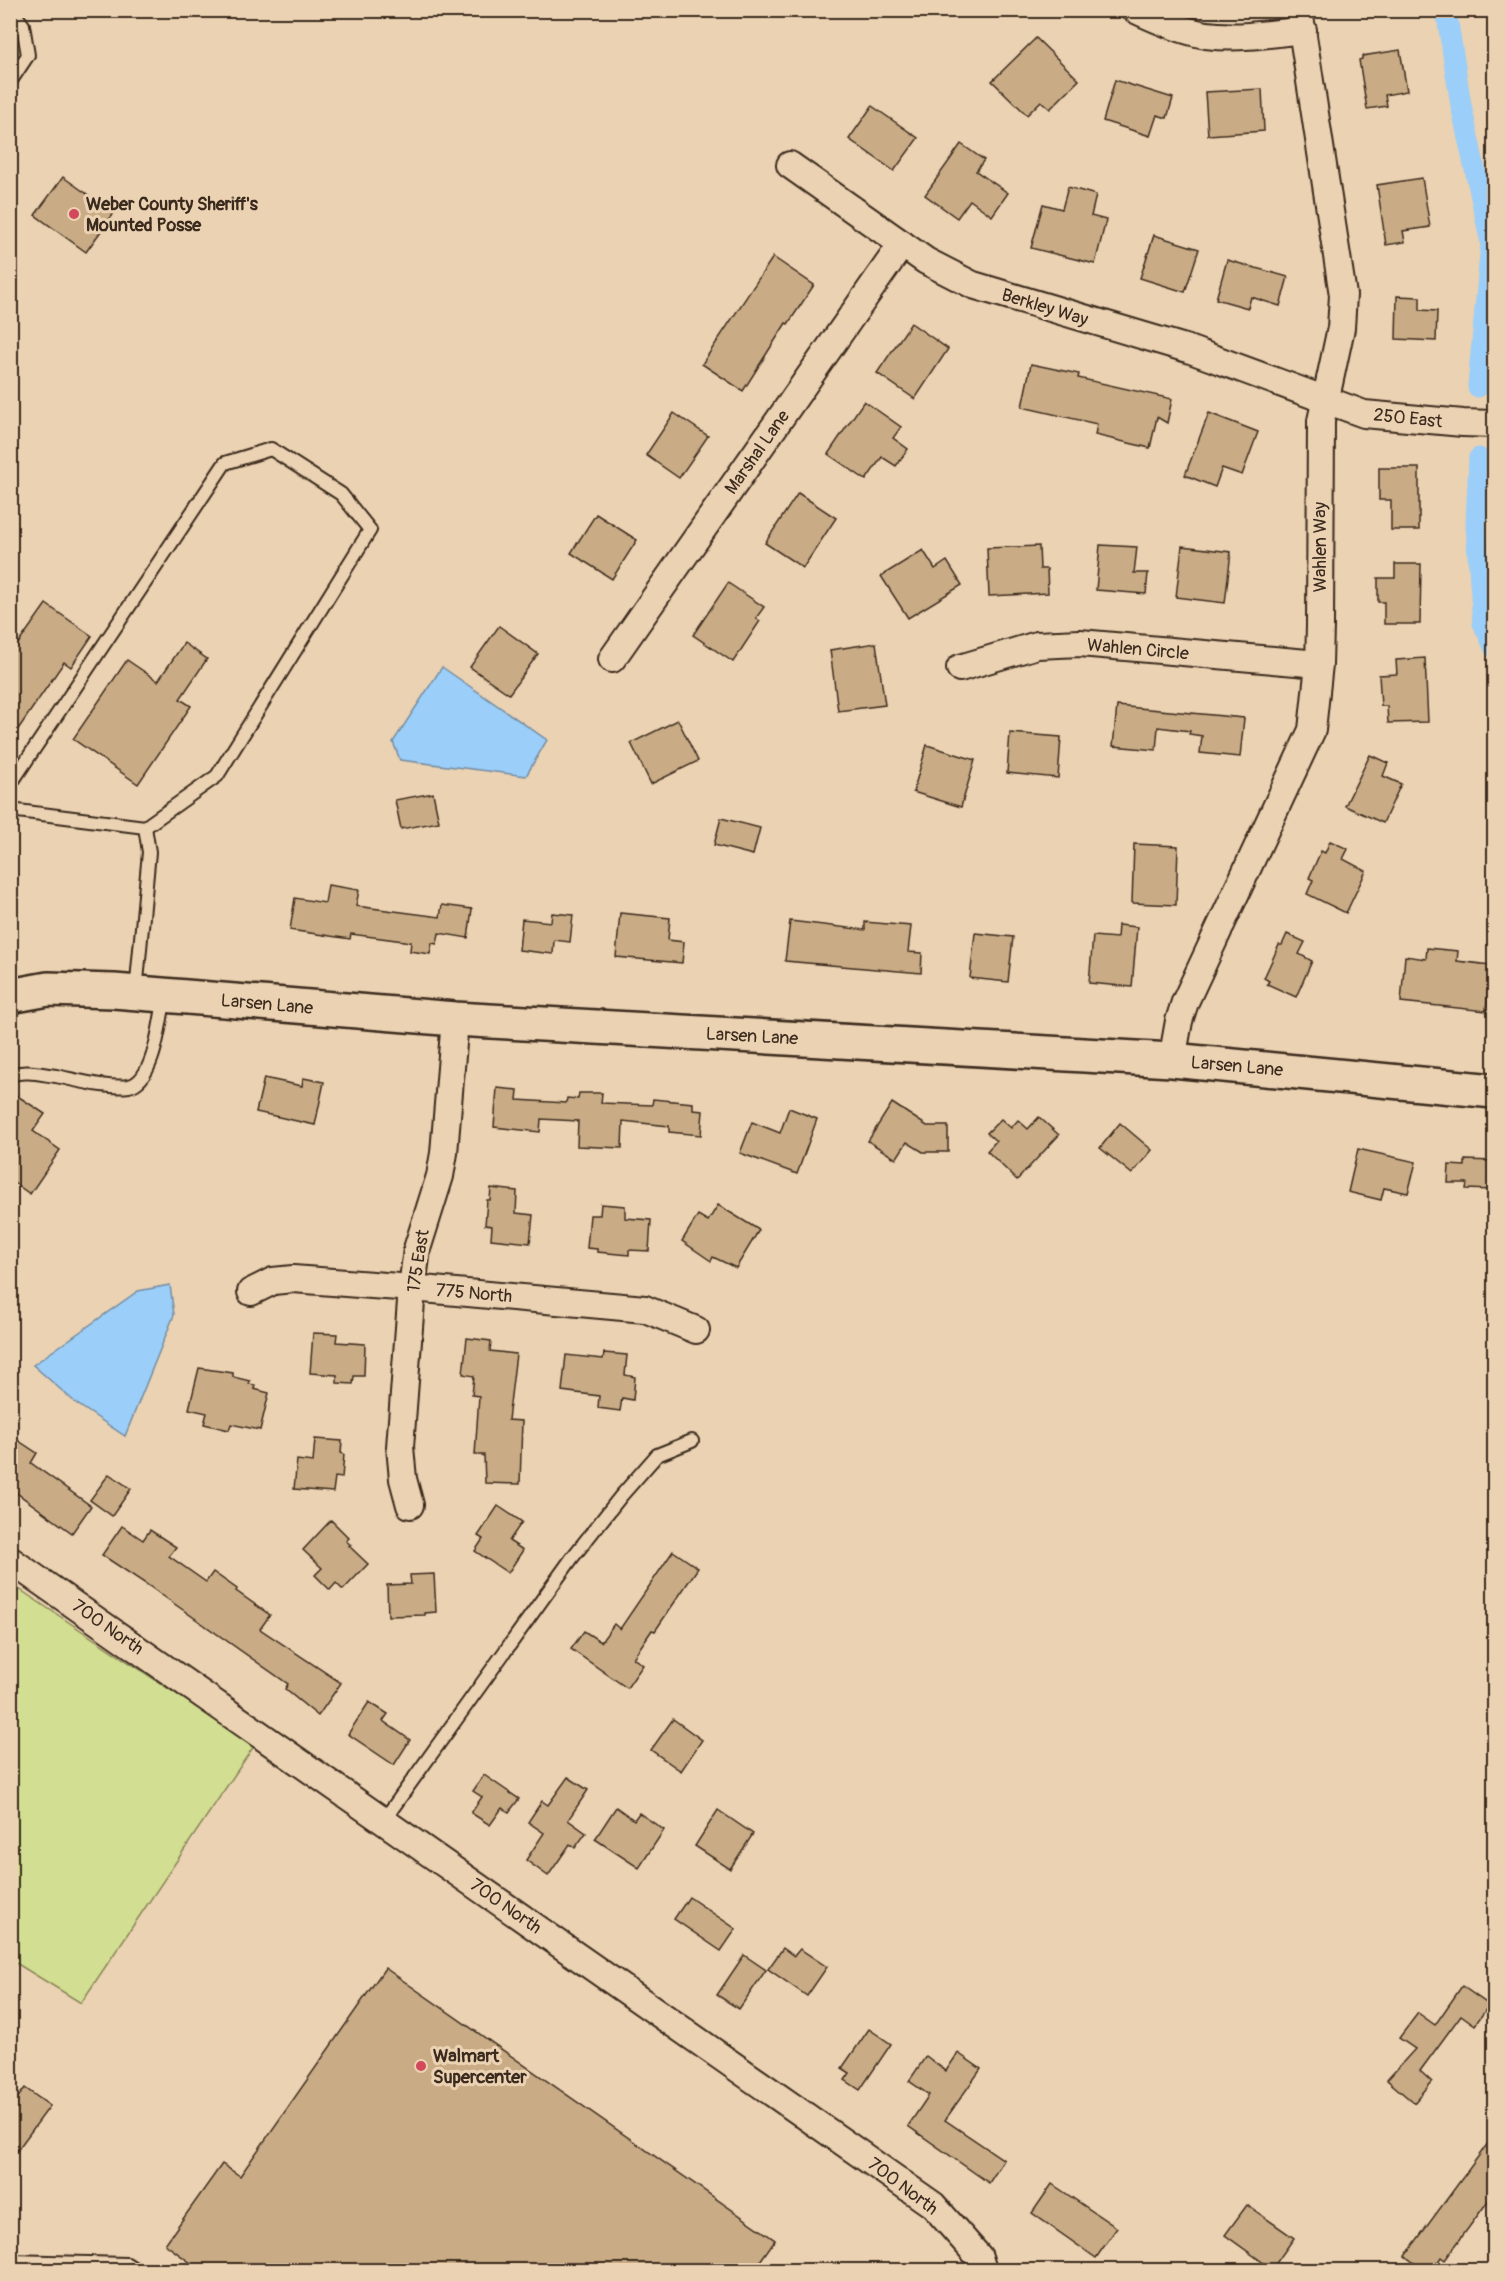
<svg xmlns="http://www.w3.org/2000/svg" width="1505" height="2281" font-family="Pangolin,sans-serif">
<rect width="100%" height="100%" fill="#ebd2b2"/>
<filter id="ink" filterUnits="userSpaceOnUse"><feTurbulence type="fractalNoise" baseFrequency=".0167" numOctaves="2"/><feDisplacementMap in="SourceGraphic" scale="12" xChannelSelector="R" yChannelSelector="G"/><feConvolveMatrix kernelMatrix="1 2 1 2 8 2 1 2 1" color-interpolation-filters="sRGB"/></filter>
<g filter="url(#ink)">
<polygon fill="#d2de91" stroke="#868458" stroke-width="1.5" points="10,1583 254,1746 81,2003 11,1960"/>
<g fill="#9bcef8" stroke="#758ca1" stroke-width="1.5">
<polygon points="442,667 547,740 526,776 400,760 393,742"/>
<polygon points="170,1285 174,1315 125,1436 77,1404 33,1365 138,1291"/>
</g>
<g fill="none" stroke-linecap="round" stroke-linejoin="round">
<g stroke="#9bcef8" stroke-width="21">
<polyline points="1446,10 1461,105 1491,243 1478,387"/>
<polyline points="1479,458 1476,525 1483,623 1494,647"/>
</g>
</g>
<g fill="#c9ac85" stroke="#3b2a1e" stroke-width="1.5">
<polygon points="1036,38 1079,80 1050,109 1041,101 1027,115 992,81"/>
<polygon points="1400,50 1407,91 1385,95 1387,106 1367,109 1359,60 1362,59 1362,56"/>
<polygon points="1115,80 1173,98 1167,118 1157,115 1150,136 1103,121"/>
<polygon points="1262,89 1264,131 1208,135 1205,92"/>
<polygon points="872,106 918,138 894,171 849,139"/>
<polygon points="961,144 984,160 976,171 1008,193 992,216 970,200 957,218 925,195"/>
<polygon points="63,177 114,213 86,252 35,215"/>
<polygon points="1422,178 1430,227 1403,231 1405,242 1386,245 1377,185"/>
<polygon points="1068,187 1096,195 1091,216 1106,220 1095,264 1031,248 1043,204 1062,209"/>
<polygon points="1154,235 1199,249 1185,292 1140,278"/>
<polygon points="773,257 814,285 788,324 786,323 743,391 702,364"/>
<polygon points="1227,260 1288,277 1280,306 1251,297 1248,308 1216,299"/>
<polygon points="1397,296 1420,297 1420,310 1437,311 1436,341 1396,339"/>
<polygon points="911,323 948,349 915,399 877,373"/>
<polygon points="1031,364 1079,374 1078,378 1172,399 1167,423 1157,417 1150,448 1095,435 1097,424 1022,407"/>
<polygon points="864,401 901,427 893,438 908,449 896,466 882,457 866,480 828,454"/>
<polygon points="674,413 708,436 679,478 646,455"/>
<polygon points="1209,413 1258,432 1242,475 1222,468 1215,487 1185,475"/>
<polygon points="1379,468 1419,468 1419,530 1391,530 1391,500 1379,500"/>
<polygon points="798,493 836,518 803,568 765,543"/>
<polygon points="596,514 637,540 612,579 571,553"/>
<polygon points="1100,545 1137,547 1134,573 1148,573 1146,594 1096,590"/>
<polygon points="1039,546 1040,569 1047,569 1048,593 989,596 987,548"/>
<polygon points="1182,546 1231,552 1225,603 1176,597"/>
<polygon points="923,550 935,569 947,561 962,585 908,618 881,576"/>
<polygon points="1395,564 1421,564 1420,624 1384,624 1384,602 1378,602 1378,578 1395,578"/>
<polygon points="728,583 764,607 756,618 760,621 733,662 693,635"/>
<polygon points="46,604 92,636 71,667 64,662 10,741 10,655"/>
<polygon points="499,626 538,654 509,694 470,667"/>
<polygon points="184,643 207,659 180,699 191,706 138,784 73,739 127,660 158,681"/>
<polygon points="876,643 885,705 838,711 830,650"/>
<polygon points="1425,658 1428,722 1388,723 1387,706 1381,706 1379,675 1397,674 1396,660"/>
<polygon points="1117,706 1244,718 1240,757 1200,753 1202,736 1189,734 1190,731 1158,727 1156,750 1113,746"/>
<polygon points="678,720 698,761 651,784 631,743"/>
<polygon points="1010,733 1061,737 1058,778 1007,773"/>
<polygon points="927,745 975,760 961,807 913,792"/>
<polygon points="1370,755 1388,763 1383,776 1401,784 1383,823 1345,806"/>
<polygon points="433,793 439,822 401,829 395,800"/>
<polygon points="721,818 760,828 753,855 714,845"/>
<polygon points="1330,841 1348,849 1343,859 1366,871 1346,913 1307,894 1313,880 1309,878 1321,851 1325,853"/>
<polygon points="1134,844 1178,846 1176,905 1132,903"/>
<polygon points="328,885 359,890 356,906 440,917 442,905 472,909 468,938 439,933 437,944 432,943 430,954 410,951 411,942 351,934 350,939 290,930 295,898 325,903"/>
<polygon points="552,913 573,915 570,942 554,940 553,954 519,950 522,919 551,922"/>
<polygon points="620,913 670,918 668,940 684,942 682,963 616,957"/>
<polygon points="790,921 865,930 865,922 911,926 908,952 922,953 921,973 785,961"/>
<polygon points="1118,925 1137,927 1132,987 1089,983 1093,936 1117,938"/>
<polygon points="975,933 1013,937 1008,982 970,978"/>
<polygon points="1287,934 1305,942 1299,954 1312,961 1296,997 1267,984 1269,981 1264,978 1279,945 1282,945"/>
<polygon points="1427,948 1458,951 1457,961 1490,965 1486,1011 1401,1002 1405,956 1426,959"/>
<polygon points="264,1078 302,1086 303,1078 324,1082 315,1125 256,1112"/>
<polygon points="497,1088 518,1090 517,1100 566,1103 567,1098 578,1099 579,1093 602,1093 601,1103 652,1105 653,1099 693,1103 693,1110 703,1111 701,1135 669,1132 669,1126 623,1121 622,1148 577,1146 578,1121 541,1119 540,1132 494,1127"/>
<polygon points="10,1091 45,1114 33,1131 60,1150 30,1194 10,1180"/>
<polygon points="892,1103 927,1126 948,1126 948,1152 923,1152 907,1142 896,1159 868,1141"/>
<polygon points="789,1108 817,1119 797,1174 740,1153 752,1122 780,1133"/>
<polygon points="1039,1117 1059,1135 1017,1180 987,1151 996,1141 987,1133 1001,1119 1011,1128 1018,1120 1028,1129"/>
<polygon points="1120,1123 1152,1150 1132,1174 1100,1148"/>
<polygon points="1358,1149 1416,1162 1408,1193 1384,1188 1381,1200 1348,1192"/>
<polygon points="1465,1160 1494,1161 1493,1190 1466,1189 1467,1183 1448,1183 1449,1165 1465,1166"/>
<polygon points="491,1188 517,1191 516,1213 533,1215 530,1243 491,1239 492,1226 485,1225 487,1200 490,1200"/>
<polygon points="601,1204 625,1206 625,1218 651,1220 649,1251 629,1250 629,1255 597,1252 597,1249 587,1248 590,1215 600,1215"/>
<polygon points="718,1205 759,1230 736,1268 713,1257 711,1261 682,1241 698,1215 708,1221"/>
<polygon points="313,1333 337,1334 336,1342 365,1344 364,1376 354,1376 353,1384 337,1383 337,1375 310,1373"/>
<polygon points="467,1338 491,1341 490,1351 516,1354 508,1420 522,1421 520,1484 485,1483 484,1455 475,1455 479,1396 472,1395 474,1376 463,1374"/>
<polygon points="604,1353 627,1355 625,1375 635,1377 633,1400 622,1398 620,1411 598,1408 599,1396 562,1391 566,1355 603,1359"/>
<polygon points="199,1368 233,1373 233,1377 250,1381 249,1384 255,1385 254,1389 269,1393 260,1430 231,1424 229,1430 204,1424 207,1413 189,1409"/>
<polygon points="10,1435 37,1453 31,1463 91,1506 72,1533 10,1488"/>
<polygon points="315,1439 342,1441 341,1453 344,1454 342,1478 335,1477 333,1492 294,1489 297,1460 313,1462"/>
<polygon points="109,1474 131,1489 112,1516 90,1500"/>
<polygon points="498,1506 522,1522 509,1541 523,1550 508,1573 475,1551 483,1539 478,1536"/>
<polygon points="331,1520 349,1538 346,1541 351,1545 349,1546 368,1564 343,1590 336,1583 330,1590 315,1575 322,1568 303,1550"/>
<polygon points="122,1526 143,1540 150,1530 176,1547 169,1556 206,1582 213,1572 237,1589 236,1591 270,1615 260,1629 341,1683 318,1716 285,1689 288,1684 149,1586 102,1555"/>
<polygon points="673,1551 698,1568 655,1631 652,1630 633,1658 643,1665 627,1688 571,1649 584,1631 601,1642 614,1624 620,1629"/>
<polygon points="434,1574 436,1612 425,1613 425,1615 388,1616 387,1585 411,1584 410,1575"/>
<polygon points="369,1702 388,1714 383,1721 410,1740 394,1765 348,1734"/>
<polygon points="673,1719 702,1740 681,1771 651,1750"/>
<polygon points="484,1775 519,1799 509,1812 502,1808 490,1825 471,1813 482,1797 473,1791"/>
<polygon points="568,1777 588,1790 568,1820 586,1833 575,1848 570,1844 548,1876 526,1860 544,1833 528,1822 542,1801 548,1805"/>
<polygon points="616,1807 634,1820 639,1813 664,1830 639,1868 595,1839"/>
<polygon points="718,1810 753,1834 730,1869 695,1846"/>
<polygon points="689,1897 736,1929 721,1951 674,1919"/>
<polygon points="783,1948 794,1956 800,1949 827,1967 807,1996 768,1969"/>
<polygon points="744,1955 766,1970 739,2009 717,1995"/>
<polygon points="385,1968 775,2240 753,2271 202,2271 165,2244 222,2164 240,2176"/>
<polygon points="1462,1986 1489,2005 1475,2025 1461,2015 1420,2071 1432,2082 1414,2103 1387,2080 1415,2049 1399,2038 1418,2013 1435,2025"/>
<polygon points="869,2029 891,2044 860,2090 845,2080 850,2073 842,2068"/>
<polygon points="958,2053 981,2069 945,2120 1004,2160 989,2183 908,2126 929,2095 909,2081 926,2056 946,2071"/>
<polygon points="25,2088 50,2106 10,2160 10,2108"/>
<polygon points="1494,2135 1494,2193 1445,2260 1441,2257 1432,2271 1425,2271 1405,2256"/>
<polygon points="1052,2184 1117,2228 1096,2258 1032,2213"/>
<polygon points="1247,2205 1294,2238 1272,2269 1225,2235"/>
</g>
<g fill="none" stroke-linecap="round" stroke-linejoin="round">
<defs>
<g id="lane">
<polyline points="10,82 28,55 23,25 12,10"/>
<polyline points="10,785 225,463 271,449 341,494 370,530 217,776 145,827 10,810"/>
<polyline points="136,992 149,852 145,827"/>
<path d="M10,1075C25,1070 40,1074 56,1076C76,1080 108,1089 129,1086C155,1081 160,1019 165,996"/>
<polyline points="384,1820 572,1558 621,1496 657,1455 692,1441"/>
<polyline points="10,2261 127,2264 136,2270"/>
</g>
<g id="street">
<path d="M1136,10C1157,20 1182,31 1206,35C1238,39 1270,34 1303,30"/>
<polyline points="790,165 926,261 973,285 1188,349 1364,414 1463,423 1494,424"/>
<polyline points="612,659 902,244"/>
<polyline points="960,668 1037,645 1080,643 1319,664"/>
<polyline points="1172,1060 1179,1021 1185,1002 1312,730 1319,664 1320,626 1321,421 1341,328 1343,295 1299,10"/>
<polyline points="251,1292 273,1281 293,1279 412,1288 645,1309 696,1330"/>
<polyline points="410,1505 403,1479 400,1447 412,1288 417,1249 440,1176 444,1153 455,1019"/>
<polyline points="10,1560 933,2205 979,2257 983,2270"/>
</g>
<polyline id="secondary" points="10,996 48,989 114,991 455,1019 1172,1060 1494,1091"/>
</defs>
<use href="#lane" stroke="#3b2a1e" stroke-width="16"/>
<use href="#street" stroke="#3b2a1e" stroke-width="30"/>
<use href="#secondary" stroke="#3b2a1e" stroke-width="38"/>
<use href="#lane" stroke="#ebd2b2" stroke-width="12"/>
<use href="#street" stroke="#ebd2b2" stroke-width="26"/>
<use href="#secondary" stroke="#ebd2b2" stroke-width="33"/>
</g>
</g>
<g fill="#d1495b" stroke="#ebd2b2" stroke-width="2">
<circle cx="74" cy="214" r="6"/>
<circle cx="421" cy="2066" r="6"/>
</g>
<g text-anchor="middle" stroke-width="6" stroke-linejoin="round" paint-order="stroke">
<g font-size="18" font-weight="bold" fill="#3b2a1e" stroke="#ebd2b2" text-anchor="start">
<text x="86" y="210">Weber County Sheriff's<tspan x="86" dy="21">Mounted Posse</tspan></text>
<text x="433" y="2062">Walmart<tspan x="433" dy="21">Supercenter</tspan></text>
</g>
<g font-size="18" fill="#3b2a1e" stroke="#ebd2b2">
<text transform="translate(1045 307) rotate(17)" y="6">Berkley Way</text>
<text transform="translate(1408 418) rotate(6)" y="6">250 East</text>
<text transform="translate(757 452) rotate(-55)" y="6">Marshal Lane</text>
<text transform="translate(1320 547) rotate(-90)" y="6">Wahlen Way</text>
<text transform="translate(1138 649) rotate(5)" y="6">Wahlen Circle</text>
<text transform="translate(267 1004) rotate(5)" y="6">Larsen Lane</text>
<text transform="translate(752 1036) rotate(3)" y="6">Larsen Lane</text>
<text transform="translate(1237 1066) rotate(5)" y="6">Larsen Lane</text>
<text transform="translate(418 1261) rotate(-81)" y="6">175 East</text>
<text transform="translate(474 1293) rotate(5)" y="6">775 North</text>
<text transform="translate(108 1627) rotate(35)" y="6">700 North</text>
<text transform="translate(506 1906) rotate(35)" y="6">700 North</text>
<text transform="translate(903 2186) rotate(37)" y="6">700 North</text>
</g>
</g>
<rect width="1505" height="2281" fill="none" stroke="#ebd2b2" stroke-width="36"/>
<rect x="18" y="18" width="1469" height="2245" fill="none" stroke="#3b2a1e" stroke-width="2" filter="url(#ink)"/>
</svg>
